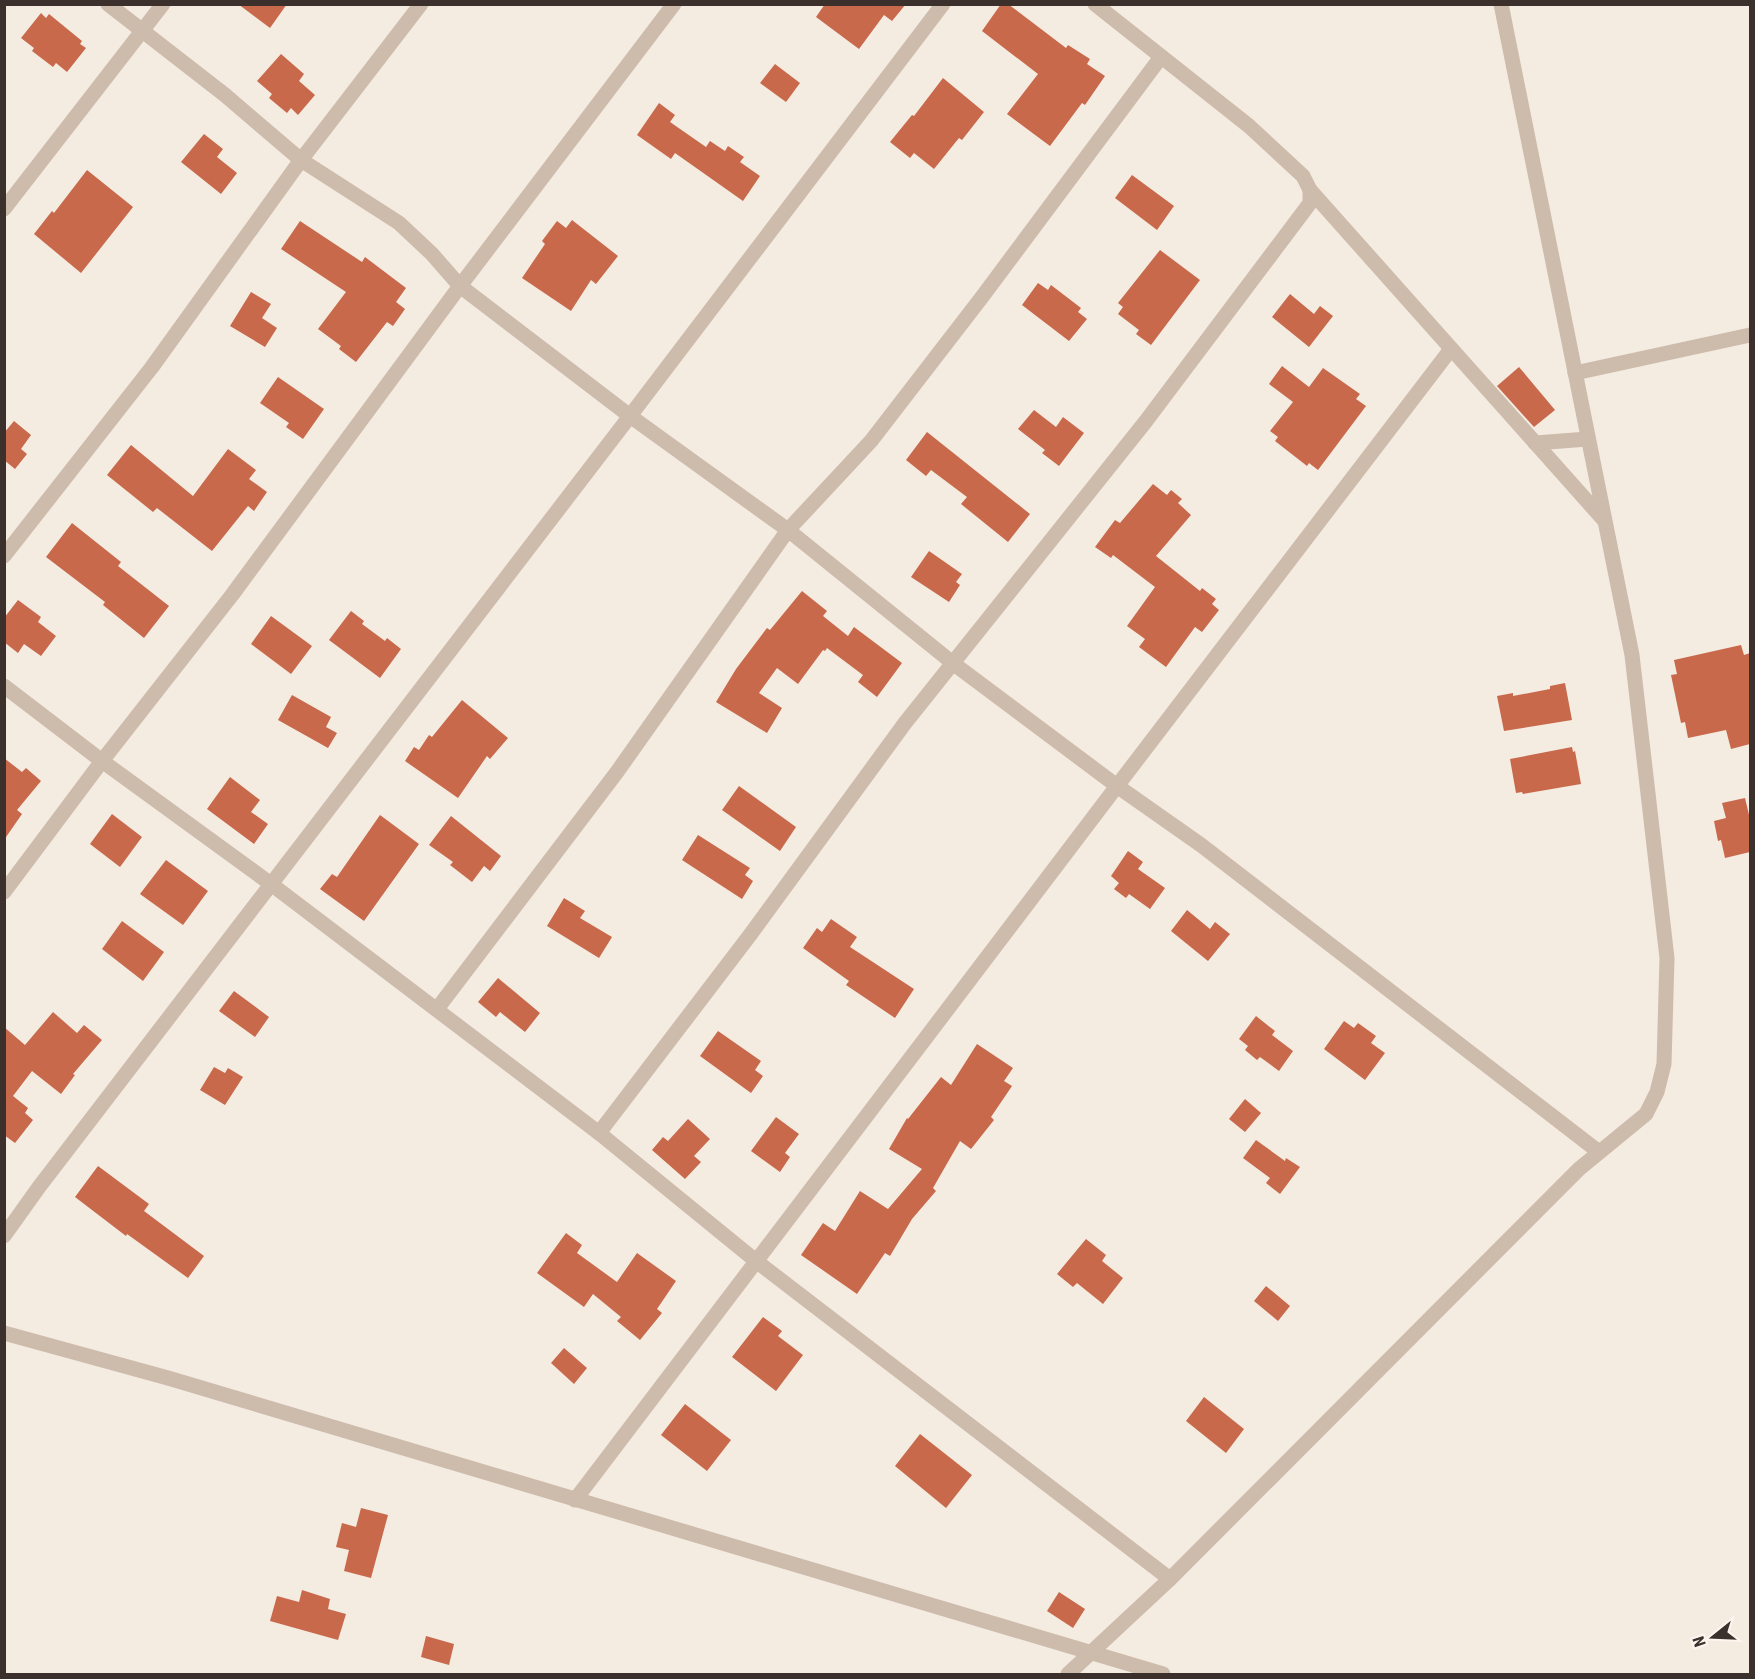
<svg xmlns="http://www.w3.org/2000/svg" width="1755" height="1679" font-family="'Roboto Condensed',sans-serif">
<rect width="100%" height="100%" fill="#f4ebe1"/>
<g fill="#c8694b">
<polygon points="238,4 287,4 270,28"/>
<polygon points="825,4 906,4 892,21 884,15 859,49 816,17"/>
<polygon points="1001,4 1008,4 1066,48 1068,45 1090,59 1087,64 1105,76 1085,105 1082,103 1050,146 1007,114 1038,74 982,31"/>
<polygon points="41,13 46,18 49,14 82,41 80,44 86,48 67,72 56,63 53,67 32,51 34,48 21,38"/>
<polygon points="281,54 304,74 299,81 315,95 298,115 291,108 287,113 269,98 272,94 257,81"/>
<polygon points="775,64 800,83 786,102 760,83"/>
<polygon points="943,78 984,112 962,140 959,138 934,169 914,153 910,158 890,142 912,115 914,116"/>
<polygon points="659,103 675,115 670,122 706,147 710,141 725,151 728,146 744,157 740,162 760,176 743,201 675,153 671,159 637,135"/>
<polygon points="204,134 223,149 217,157 237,173 221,194 181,162"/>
<polygon points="87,170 133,207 81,273 34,234 52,211 54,213"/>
<polygon points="1132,175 1174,206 1157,230 1115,198"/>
<polygon points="572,220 618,256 596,284 591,280 571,311 522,278 545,244 542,241 557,221 566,228"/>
<polygon points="300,221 362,262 365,257 406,288 396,302 405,309 393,326 387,322 356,362 339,349 341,346 318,329 346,292 281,249"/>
<polygon points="1160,250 1200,280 1151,345 1136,334 1139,330 1118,314 1123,307 1118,303"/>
<polygon points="1038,283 1048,290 1051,285 1081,308 1078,312 1087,319 1069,341 1022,305"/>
<polygon points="251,292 271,304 262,318 277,328 265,347 230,326"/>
<polygon points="1290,294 1314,314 1320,306 1333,316 1309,347 1272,317"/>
<polygon points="1282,366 1309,387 1323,368 1360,394 1356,399 1366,406 1318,470 1309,463 1307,466 1275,441 1278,437 1270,431 1293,402 1269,384"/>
<polygon points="1519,367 1555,410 1534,427 1497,386"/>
<polygon points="278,377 324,409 303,439 286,427 289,423 260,403"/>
<polygon points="1034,410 1056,427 1063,417 1084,433 1059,466 1042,453 1045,450 1018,429"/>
<polygon points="14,421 31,435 21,449 27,454 15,469 4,460 4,433"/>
<polygon points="927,432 1030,514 1008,542 961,504 967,497 931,470 926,476 906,460"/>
<polygon points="131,445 193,496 228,449 256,470 249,479 267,492 254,511 248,506 212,551 157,508 153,512 107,475"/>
<polygon points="1153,484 1167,495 1171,490 1182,499 1178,503 1191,515 1156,556 1200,591 1202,588 1216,599 1212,604 1219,610 1202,632 1195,627 1166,667 1139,647 1145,639 1127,626 1155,587 1113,555 1111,558 1095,547 1115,520 1120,523"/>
<polygon points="72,523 121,562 118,566 169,606 144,638 103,605 105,602 46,557"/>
<polygon points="929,551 962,574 956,582 960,585 949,602 911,577"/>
<polygon points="802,591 827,611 823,616 848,636 854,627 902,663 877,697 858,682 863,675 827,648 825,651 823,650 798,684 777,668 759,693 782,708 767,733 716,702 736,669 767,628 770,630"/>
<polygon points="18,600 41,617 38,622 56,636 41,656 24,644 18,653 4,642 4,618"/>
<polygon points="351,611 364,621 362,624 385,641 387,638 401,649 380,678 329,640"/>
<polygon points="271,616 312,646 291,674 251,644"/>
<polygon points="1741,645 1744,655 1750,653 1750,744 1731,749 1726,730 1688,738 1685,722 1681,723 1671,675 1677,674 1674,660"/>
<polygon points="1565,683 1572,720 1504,731 1497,696 1513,693 1513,696 1550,689 1550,686"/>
<polygon points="292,695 331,717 326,727 337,733 328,748 278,720"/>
<polygon points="462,700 508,738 490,759 487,756 458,798 405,761 414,747 419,750 429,735 432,737"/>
<polygon points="1572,747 1573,752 1575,751 1581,784 1523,794 1522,792 1516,793 1510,759"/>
<polygon points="4,758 22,772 26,768 41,781 17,810 22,814 4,840"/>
<polygon points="230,777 260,800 251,812 268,824 254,844 207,809"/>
<polygon points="739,786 796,827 780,851 722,810"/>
<polygon points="1745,798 1750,819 1750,852 1725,858 1721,840 1718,841 1714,821 1726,818 1722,803"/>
<polygon points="112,814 142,837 120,867 90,844"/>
<polygon points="380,815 419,844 364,921 320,889 332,874 337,877"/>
<polygon points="451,816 501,856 490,871 484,866 472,882 450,865 453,862 429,845"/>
<polygon points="698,835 750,868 745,875 753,881 742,899 682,860"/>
<polygon points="1128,851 1143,862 1138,869 1165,888 1150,909 1129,894 1126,898 1114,889 1119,883 1111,876"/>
<polygon points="166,860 208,891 183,925 140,894"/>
<polygon points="564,898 585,911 580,918 612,937 599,958 547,926"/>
<polygon points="1187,910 1210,929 1215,922 1230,934 1208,961 1171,931"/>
<polygon points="831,919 857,937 850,947 914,989 895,1018 846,985 849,981 803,948 817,928 822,932"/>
<polygon points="122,921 164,952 143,981 102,949"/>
<polygon points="498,978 540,1013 525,1032 500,1012 496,1017 478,1002"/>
<polygon points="234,991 269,1017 255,1037 219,1011"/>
<polygon points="53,1012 77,1033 84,1025 102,1040 73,1074 75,1075 61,1094 32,1071 13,1096 28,1108 25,1113 33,1120 15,1143 4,1135 4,1027 25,1045"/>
<polygon points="1256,1016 1275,1031 1272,1035 1293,1051 1279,1071 1260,1057 1257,1060 1245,1050 1248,1046 1239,1039"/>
<polygon points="1344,1021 1354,1028 1358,1023 1376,1036 1371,1043 1385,1053 1365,1080 1324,1049"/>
<polygon points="718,1031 761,1061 755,1070 763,1076 751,1093 700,1056"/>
<polygon points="977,1044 1013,1068 1004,1081 1012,1086 991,1117 994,1120 971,1149 960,1141 933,1188 936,1191 912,1219 890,1256 885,1253 857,1294 801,1255 823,1223 835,1231 860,1191 888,1209 922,1169 889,1149 907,1118 908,1119 941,1077 951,1085"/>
<polygon points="214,1067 225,1073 228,1068 243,1077 225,1105 200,1090"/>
<polygon points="1245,1099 1261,1113 1245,1132 1229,1119"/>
<polygon points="776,1117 799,1134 785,1153 790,1157 780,1172 751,1151"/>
<polygon points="688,1119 710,1139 694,1156 701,1162 685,1179 652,1150 663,1137 668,1141"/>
<polygon points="1256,1140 1285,1161 1286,1158 1300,1167 1280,1194 1266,1183 1270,1178 1243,1158"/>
<polygon points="98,1166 149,1204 144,1211 204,1256 188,1278 127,1234 126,1236 75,1197"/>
<polygon points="566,1233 582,1245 577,1253 617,1282 637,1253 676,1281 657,1309 662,1313 640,1340 617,1321 621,1317 593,1294 584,1307 537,1273"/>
<polygon points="1086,1239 1106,1255 1102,1261 1123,1278 1103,1304 1077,1283 1073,1287 1057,1274"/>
<polygon points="1266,1286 1290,1306 1278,1321 1254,1301"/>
<polygon points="763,1317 782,1331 778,1336 803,1355 776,1391 732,1357"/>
<polygon points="564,1348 587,1368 574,1384 551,1363"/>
<polygon points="1204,1397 1244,1429 1226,1453 1186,1421"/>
<polygon points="685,1404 731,1440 707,1471 661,1435"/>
<polygon points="920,1434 972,1475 946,1508 895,1466"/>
<polygon points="361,1508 388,1515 371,1578 344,1571 349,1550 336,1547 342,1523 356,1527"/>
<polygon points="302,1590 330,1599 328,1609 346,1614 338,1640 270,1621 277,1596 299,1602"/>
<polygon points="1059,1592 1085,1609 1073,1628 1047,1611"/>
<polygon points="426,1636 454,1644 449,1665 421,1657"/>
</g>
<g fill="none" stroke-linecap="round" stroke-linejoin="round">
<g stroke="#cdbbac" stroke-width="15">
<polyline points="108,4 225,95 301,160 399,223 432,254 460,286 630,416 788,530 954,664 1117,786 1201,845 1599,1152"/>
<polyline points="1095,4 1249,126 1303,176 1310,190 1603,519"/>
<polyline points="4,209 163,4"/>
<polyline points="1575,373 1750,335"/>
<polyline points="1535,443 1588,439"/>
<polyline points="4,556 152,367 301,160 421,4"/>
<polyline points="4,686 102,761 271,884 599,1133 756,1261 1170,1579"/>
<polyline points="4,892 102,761 232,595 460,286 674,4"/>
<polyline points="437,1009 617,772 788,530 871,441 982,297 1161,57"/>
<polyline points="599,1133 750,935 905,723 1146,421 1310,203 1310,190"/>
<polyline points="4,1236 39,1187 630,416 943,4"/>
<polyline points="4,1333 168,1378 1163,1674"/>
<polyline points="575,1500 1117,786 1451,349"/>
<polyline points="1068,1674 1170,1579 1579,1169 1646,1114 1657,1092 1664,1064 1667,958 1632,655 1501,4"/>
</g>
</g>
<rect width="1755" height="1679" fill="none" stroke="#3b302b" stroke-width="12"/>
<g transform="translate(1713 1637) rotate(252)" stroke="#fbf5ee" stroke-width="4.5" paint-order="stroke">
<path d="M0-4.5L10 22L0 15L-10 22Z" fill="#3b302b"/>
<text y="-9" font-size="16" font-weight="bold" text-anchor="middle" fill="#3b302b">N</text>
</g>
</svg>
